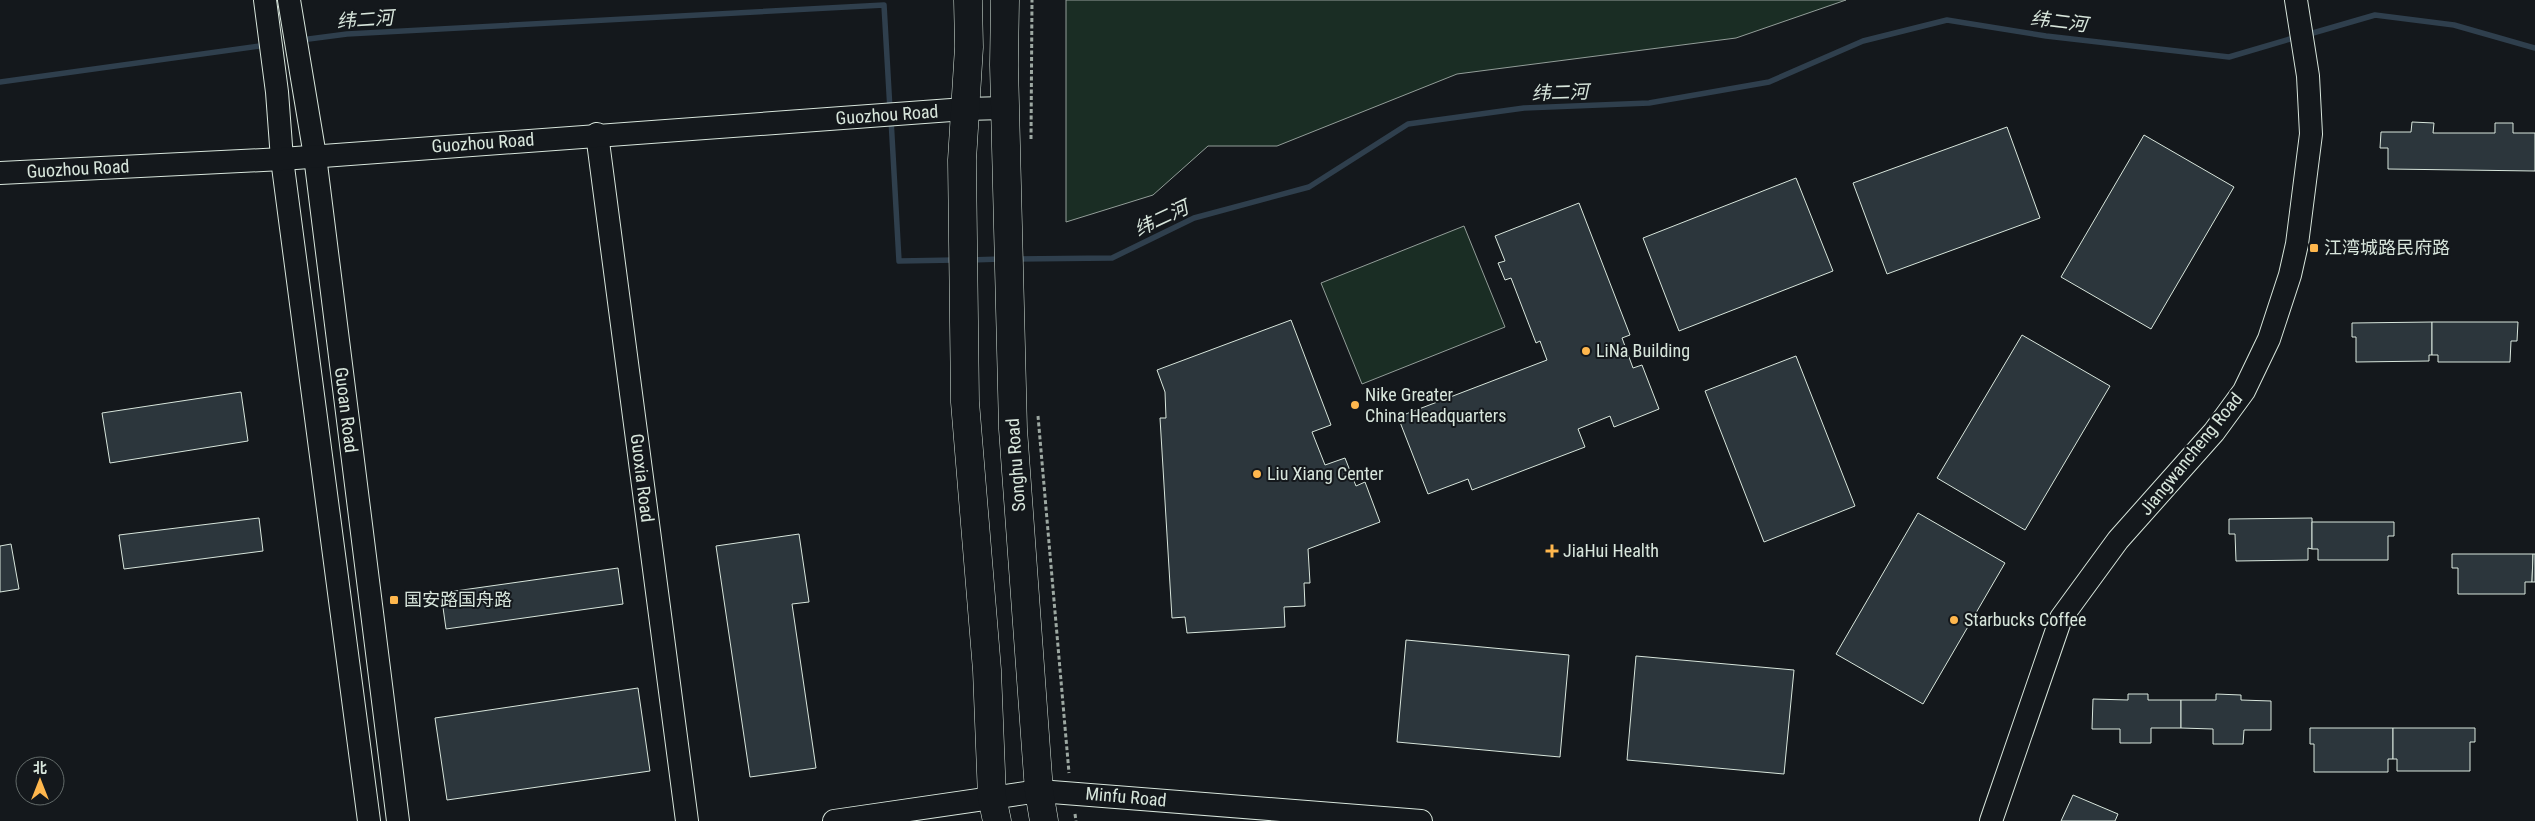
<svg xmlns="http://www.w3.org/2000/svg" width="2535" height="821" font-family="'Roboto Condensed','Noto Sans SC',sans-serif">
<rect width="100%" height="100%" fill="#14181c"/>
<g fill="#1a2d24" stroke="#939e99">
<polygon points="1066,0 1846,0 1736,38 1457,74 1277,146 1208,146 1153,195 1066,222"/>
<polygon points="1464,226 1505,327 1362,384 1321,283"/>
</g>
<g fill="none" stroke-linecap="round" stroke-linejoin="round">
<g stroke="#2f3f4d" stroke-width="5.5">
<polyline points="2306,35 2375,15 2454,25 2535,48"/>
<polyline points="301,40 347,34 884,5 890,110"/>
<polyline points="0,82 267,45"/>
<polyline points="891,119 899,261 956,260"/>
<polyline points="1015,259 1112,258 1194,218 1309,187 1408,124 1524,108 1649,103 1769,82 1863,41 1947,20 2046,36 2229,57 2297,37"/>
<polyline points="970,260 1001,259"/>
</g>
</g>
<g fill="#2c363c" stroke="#d8e6dc">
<polygon points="2412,122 2434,123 2433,133 2495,133 2495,123 2513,123 2513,133 2535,133 2535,171 2388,169 2388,148 2380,148 2381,132 2411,132"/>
<polygon points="2007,127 2040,218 1887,274 1853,183"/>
<polygon points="2144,135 2234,187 2151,329 2061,277"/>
<polygon points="1796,178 1833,271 1679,331 1643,238"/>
<polygon points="1579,203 1630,335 1622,338 1633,368 1642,365 1659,409 1614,427 1610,416 1578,429 1585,447 1472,490 1468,479 1428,494 1398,417 1547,360 1540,341 1536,343 1511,278 1505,280 1498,263 1505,261 1495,236"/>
<polygon points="1291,320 1331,425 1312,432 1325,465 1345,458 1356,486 1365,482 1380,522 1308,549 1310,583 1304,583 1305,606 1284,607 1285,627 1187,633 1185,617 1172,618 1160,418 1166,418 1165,392 1157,370"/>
<polygon points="2432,322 2432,355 2429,355 2429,361 2356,362 2356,337 2352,337 2352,323"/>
<polygon points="2432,322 2518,322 2517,341 2511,341 2510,362 2438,362 2438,355 2432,355"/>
<polygon points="2022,335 2110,386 2025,530 1937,478"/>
<polygon points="1796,356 1855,506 1764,542 1705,391"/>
<polygon points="241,392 248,441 110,463 102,413"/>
<polygon points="1918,513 2005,563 1923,704 1836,654"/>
<polygon points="259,518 263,551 124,569 119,535"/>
<polygon points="2312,518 2312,549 2308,548 2308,560 2236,561 2235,534 2229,534 2229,519"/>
<polygon points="2312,522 2394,522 2394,536 2388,536 2388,560 2318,560 2318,549 2312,549"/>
<polygon points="799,534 809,602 792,604 816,768 750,777 716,546"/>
<polygon points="11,544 19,589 0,592 0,546"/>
<polygon points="2452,554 2533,554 2532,582 2525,582 2525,594 2458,594 2458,568 2452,568"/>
<polygon points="2533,554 2535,554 2535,582 2532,582"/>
<polygon points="618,568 623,604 446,629 441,593"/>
<polygon points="1406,640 1569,655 1560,757 1397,742"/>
<polygon points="1636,656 1794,670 1784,774 1627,760"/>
<polygon points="638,688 650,771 447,800 435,718"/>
<polygon points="2128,694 2148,694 2148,700 2181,700 2181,728 2151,728 2151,743 2120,743 2120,729 2092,729 2093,699 2128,700"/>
<polygon points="2216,694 2241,695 2241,700 2271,701 2271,730 2244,730 2243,744 2213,744 2213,729 2181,728 2181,700 2216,700"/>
<polygon points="2310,728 2393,728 2393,759 2388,759 2388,772 2314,772 2314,744 2310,744"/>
<polygon points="2393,728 2475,728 2475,742 2470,742 2470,771 2397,771 2397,759 2393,759"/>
<polygon points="2073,795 2118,814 2115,821 2061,821"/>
</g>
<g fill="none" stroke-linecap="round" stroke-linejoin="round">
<defs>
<g id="minor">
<polyline points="265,0 277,92 282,159 369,821"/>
<polyline points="289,0 315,156 398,821"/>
<polyline points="597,134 687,821"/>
<polyline points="0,173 282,159 965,109 1005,108"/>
<polyline points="834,821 1039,791 1421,821"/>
<polyline points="1991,821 2061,618 2118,540 2214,432 2244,391 2269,339 2290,275 2297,244 2311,134 2308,76 2296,0"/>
</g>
<g id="major">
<polyline points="968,0 969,47 962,160 965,402 987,670 992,797 997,821"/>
<polyline points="1005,0 1004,65 1013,429 1039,791 1044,821"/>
</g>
</defs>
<use href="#minor" stroke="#d8e6dc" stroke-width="24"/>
<use href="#major" stroke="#d8e6dc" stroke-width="29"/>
<g stroke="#9da8a2" stroke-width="3" stroke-dasharray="4 2.5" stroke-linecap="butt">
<polyline points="1031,139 1032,0"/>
<polyline points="1038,416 1069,773"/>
<polyline points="1075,814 1076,821"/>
</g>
<use href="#minor" stroke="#14181c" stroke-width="22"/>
<use href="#major" stroke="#14181c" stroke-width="28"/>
</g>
<g fill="#ffb74d" stroke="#14181c" stroke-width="2">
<rect x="2309" y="243" width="10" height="10" rx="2.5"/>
<circle cx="1586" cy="351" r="5"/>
<circle cx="1355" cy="405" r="5"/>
<circle cx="1257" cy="474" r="5"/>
<path d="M1549.5 543.5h5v5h5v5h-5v5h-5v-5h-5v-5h5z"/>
<rect x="389" y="595" width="10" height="10" rx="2.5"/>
<circle cx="1954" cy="620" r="5"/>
</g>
<g text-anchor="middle" stroke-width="4" stroke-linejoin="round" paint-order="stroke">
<g font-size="18" fill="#d8e6dc" stroke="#14181c">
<text transform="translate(887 115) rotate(-4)" y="6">Guozhou Road</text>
<text transform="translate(483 143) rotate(-4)" y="6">Guozhou Road</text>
<text transform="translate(78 169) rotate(-3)" y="6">Guozhou Road</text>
<text transform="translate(346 410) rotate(83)" y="6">Guoan Road</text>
<text transform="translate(2191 454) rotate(-51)" y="6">Jiangwancheng Road</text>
<text transform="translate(1016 465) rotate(-94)" y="6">Songhu Road</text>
<text transform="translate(642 478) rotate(83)" y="6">Guoxia Road</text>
<text transform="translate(1126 797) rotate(5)" y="6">Minfu Road</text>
</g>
<g font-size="18" fill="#d8e6dc" stroke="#14181c" text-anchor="start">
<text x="2324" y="254">江湾城路民府路</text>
<text x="1596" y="357">LiNa Building</text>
<text x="1365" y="401">Nike Greater<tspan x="1365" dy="21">China Headquarters</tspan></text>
<text x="1267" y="480">Liu Xiang Center</text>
<text x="1563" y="557">JiaHui Health</text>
<text x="404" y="606">国安路国舟路</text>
<text x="1964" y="626">Starbucks Coffee</text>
</g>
<g font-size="19" font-style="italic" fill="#d8e6dc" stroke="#14181c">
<text transform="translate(365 19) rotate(-4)" y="7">纬二河</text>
<text transform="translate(2059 21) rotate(7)" y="7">纬二河</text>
<text transform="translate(1560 92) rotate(-2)" y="7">纬二河</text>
<text transform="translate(1161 218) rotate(-25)" y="7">纬二河</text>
</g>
</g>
<g transform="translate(40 781)"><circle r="24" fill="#14181c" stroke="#626a69"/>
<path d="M0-4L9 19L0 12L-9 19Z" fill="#ffb74d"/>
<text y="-8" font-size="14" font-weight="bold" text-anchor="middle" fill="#d8e6dc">北</text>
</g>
</svg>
